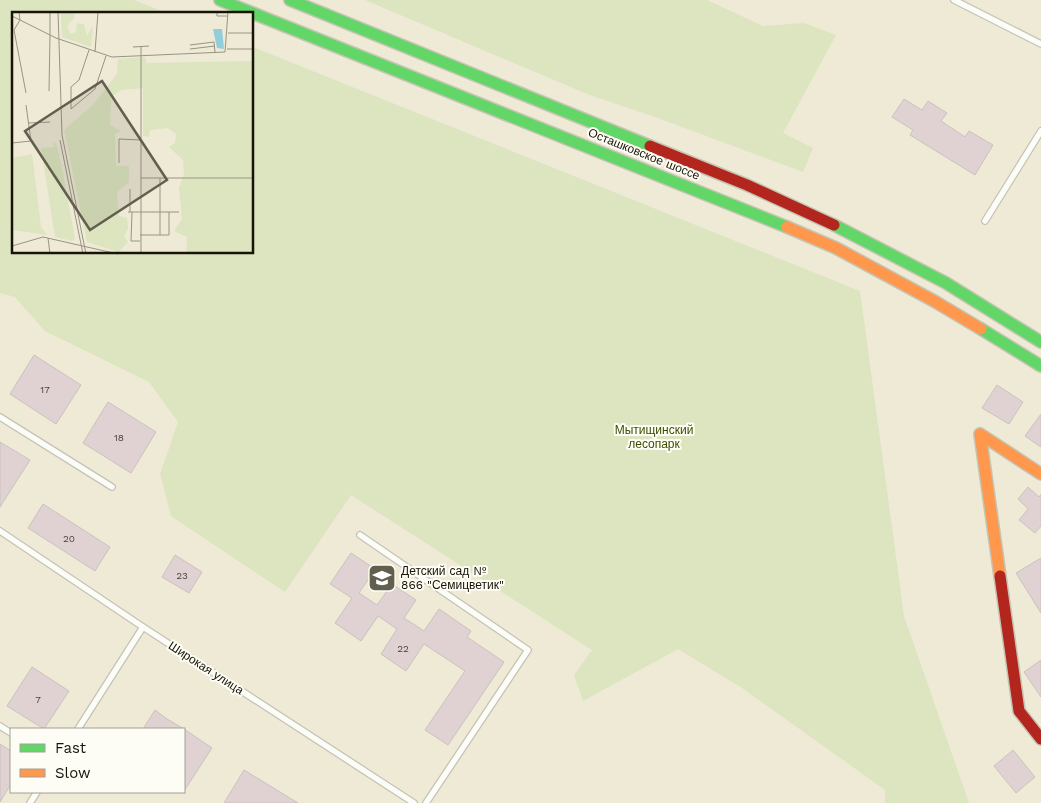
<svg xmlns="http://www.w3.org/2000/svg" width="1041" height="803" font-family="'Work Sans',sans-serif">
<rect width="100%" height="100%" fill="#eeead6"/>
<g fill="#dce5bf">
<polygon points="0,0 134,0 169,14 14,14 14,252 252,252 253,47 860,291 904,616 969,803 885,803 885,790 742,688 678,649 583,701 574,675 592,650 351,495 285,592 171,516 160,474 178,422 149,382 45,331 15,297 0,293"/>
<polygon points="365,0 707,0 763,26 804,23 836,35 783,133 813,148 803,172 658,118 587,94"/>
</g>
<g fill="#e0d2d2" stroke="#cac2bd">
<polygon points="904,99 922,110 928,101 947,113 941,121 965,137 969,131 993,145 975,175 910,135 913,130 892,117"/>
<polygon points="34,355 81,385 56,424 10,394"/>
<polygon points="997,385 1023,402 1009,424 982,408"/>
<polygon points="108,402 156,432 131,473 83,443"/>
<polygon points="1041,414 1041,447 1025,436"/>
<polygon points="0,442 30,460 0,507"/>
<polygon points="1028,487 1039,497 1041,494 1041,526 1035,533 1019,520 1028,509 1018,499"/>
<polygon points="43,504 110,547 95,571 28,528"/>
<polygon points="351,553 375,569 359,593 377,605 392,584 416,600 404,618 424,631 439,609 471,631 467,637 504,662 448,745 425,730 465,671 424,644 406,671 381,654 397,629 378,616 361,641 335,623 352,598 330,584"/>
<polygon points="175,555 202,572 189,593 162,577"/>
<polygon points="1041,558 1041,613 1016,573"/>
<polygon points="1041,660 1041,697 1024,672"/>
<polygon points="32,667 69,691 44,729 7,706"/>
<polygon points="155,710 167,719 184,729 143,729"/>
<polygon points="184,729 212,748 184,791"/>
<polygon points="0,744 11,751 11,784 0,802"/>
<polygon points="1013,750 1035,777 1016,793 994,766"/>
<polygon points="244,770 298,803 224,803"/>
</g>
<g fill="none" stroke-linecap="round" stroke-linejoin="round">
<defs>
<g id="lane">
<polyline points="954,0 1041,44"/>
<polyline points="985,221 1041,131"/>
<polyline points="0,417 112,487"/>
<polyline points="0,531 143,627 414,803"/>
<polyline points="360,535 528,650 426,803"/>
<polyline points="0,726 11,733"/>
<polyline points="78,729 143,627"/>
<polyline points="30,803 37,792"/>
</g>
<g id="fast">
<polyline points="220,0 787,227"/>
<polyline points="290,0 650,146"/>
<polyline points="834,225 946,283 1041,342"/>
<polyline points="981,329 1041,366"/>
</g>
<g id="slow">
<polyline points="787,227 836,248 934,301 981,329"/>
<polyline points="1000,576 980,434 1041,474"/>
</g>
<g id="jam">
<polyline points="650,146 747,185 834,225"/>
<polyline points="1000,576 1019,711 1041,739"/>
</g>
</defs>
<use href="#lane" stroke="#c6c3b3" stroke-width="8"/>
<use href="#fast" stroke="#c6c3b3" stroke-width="14"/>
<use href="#slow" stroke="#c6c3b3" stroke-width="14"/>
<use href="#jam" stroke="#c6c3b3" stroke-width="14"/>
<use href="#lane" stroke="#fcfcf9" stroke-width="5.5"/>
<use href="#fast" stroke="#63d668" stroke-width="11"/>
<use href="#slow" stroke="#ff974d" stroke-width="11"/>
<use href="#jam" stroke="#b3261e" stroke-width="11"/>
</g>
<defs>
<symbol id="school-square" viewBox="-11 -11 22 22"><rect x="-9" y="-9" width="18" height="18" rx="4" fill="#625f4f" stroke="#fefdf5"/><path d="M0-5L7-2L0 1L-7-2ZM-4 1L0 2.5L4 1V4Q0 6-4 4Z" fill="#fff"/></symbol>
</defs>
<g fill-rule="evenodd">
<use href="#school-square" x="366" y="562" width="32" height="32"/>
</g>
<g text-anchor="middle" stroke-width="4" stroke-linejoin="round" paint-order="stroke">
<g font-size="10" fill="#49443a">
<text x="45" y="393">17</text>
<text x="119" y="441">18</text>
<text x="69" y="542">20</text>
<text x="182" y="579">23</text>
<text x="403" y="652">22</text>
<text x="38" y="703">7</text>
</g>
<g font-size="12" fill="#171407" stroke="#fefdf5">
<text transform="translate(644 154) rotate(22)" y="4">Осташковское шоссе</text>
<text transform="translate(206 668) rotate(33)" y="4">Широкая улица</text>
</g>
<g font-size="12" fill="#3a4d00" stroke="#fefdf5">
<text x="654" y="434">Мытищинский<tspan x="654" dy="14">лесопарк</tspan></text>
</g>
<g font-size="12" fill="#171407" stroke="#fefdf5" text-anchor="start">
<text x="401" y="575">Детский сад №<tspan x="401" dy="14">866 "Семицветик"</tspan></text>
</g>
</g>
<g transform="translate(12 12)">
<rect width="241" height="241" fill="#eeead6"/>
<path d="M49,0H62V6L55,14L59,22L64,20L65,11L72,12L75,24L81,13L79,35L50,25ZM133,45L135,51L241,49V241H174L175,225L162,219L170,207L167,176L172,163L171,148L157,135L163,131L164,122L156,116L138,118L137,125L131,124V76L109,78L99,85L98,113L109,119L103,122L104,154H117V170L105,180L106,199L107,204L115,206L116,217L112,224L116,230L107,240L75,230L52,118L81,93L105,62L106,47ZM42,131H44L50,156L63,227L60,229L43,225L29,136L42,135ZM20,142L29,215L35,223L0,218V146Z" fill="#dce5bf"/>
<path d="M201,17H210L212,37L205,36Z" fill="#92cddc"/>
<path fill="none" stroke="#989483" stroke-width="1" d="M7,0L8,8L2,18L14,81M38,0V23M46,0L50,123L74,242M205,0V4H216M0,4L44,26L100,45L213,40L216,0M216,21H242M178,33L202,30L203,40M129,34V242M121,35L137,34M178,37L203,34M215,37H242M77,38L67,68L59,75V97L83,77L94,44M83,40L86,0M37,79L38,23M17,111L38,110M48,128L71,242M0,131L19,129L14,93M107,151V127L129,128M129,166H242M118,177V200M116,200H167M120,200L119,229H128M128,223H157V200M148,223V166M36,226L38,242M0,234L31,225L106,242"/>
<path fill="#625f4f" fill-opacity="0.15" stroke="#625f4f" stroke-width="2.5" d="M90,69L155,168L78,218L13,119Z"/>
<rect width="241" height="241" fill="none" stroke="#171407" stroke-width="2.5"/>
</g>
<rect x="10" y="728" width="175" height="65" fill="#fefdf5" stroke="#a2a096"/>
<rect x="20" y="744" width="25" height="8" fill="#63d668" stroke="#a2a096"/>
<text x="55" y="753" font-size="15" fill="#171407">Fast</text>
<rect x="20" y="769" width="25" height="8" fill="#ff974d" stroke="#a2a096"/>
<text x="55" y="778" font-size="15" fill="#171407">Slow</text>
</svg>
